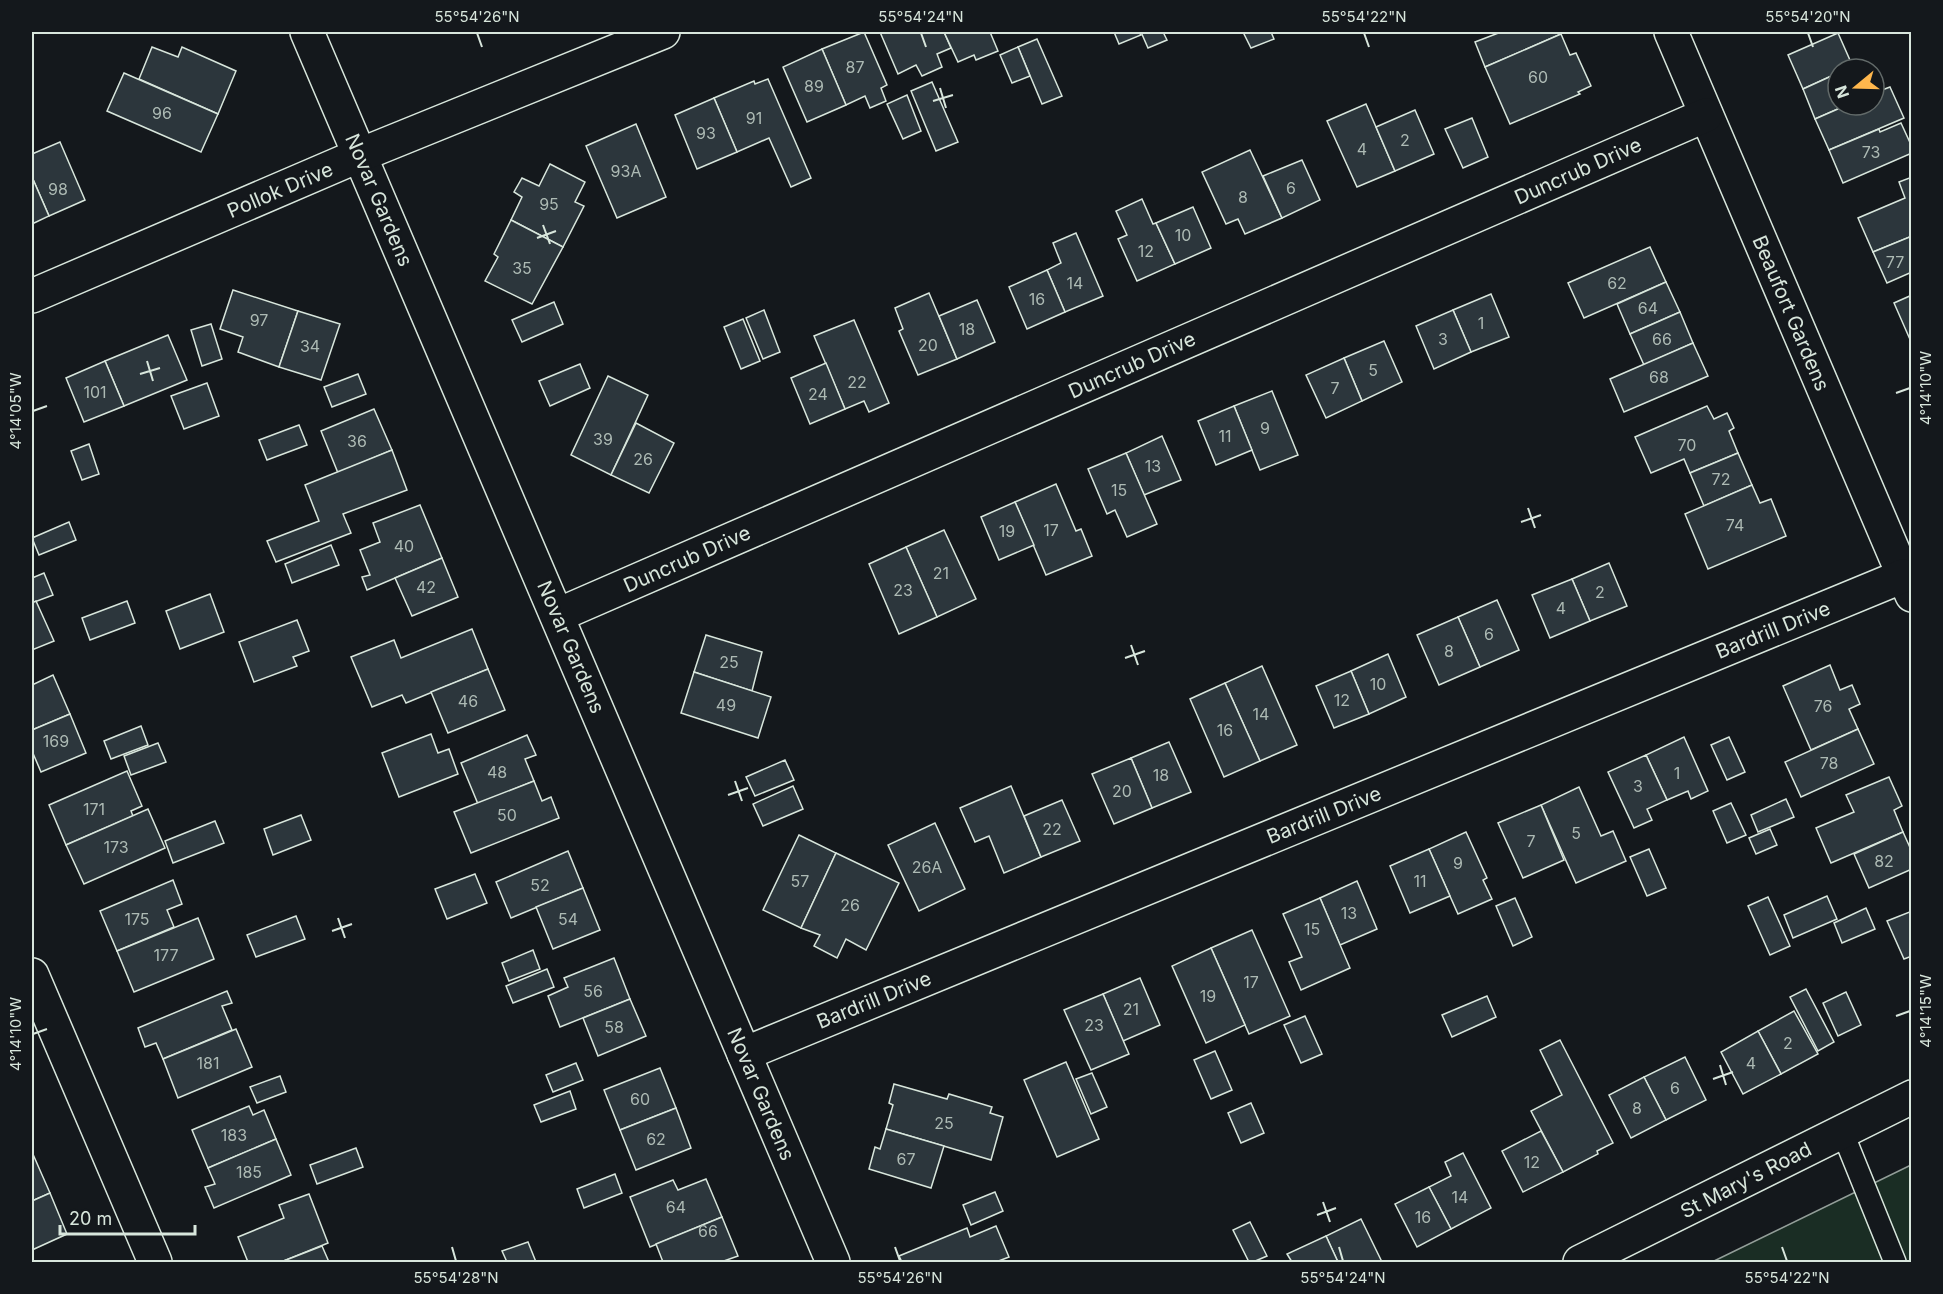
<svg xmlns="http://www.w3.org/2000/svg" width="1943" height="1294" font-family="Inter,sans-serif">
<rect width="100%" height="100%" fill="#14181c"/>
<polygon fill="#1a2d24" stroke="#939e99" stroke-width="1.5" points="1911,1165 1911,1262 1712,1262"/>
<g fill="#2c363c" stroke="#d8e6dc" stroke-width="1.5">
<polygon points="864,32 887,85 881,88 886,101 870,108 865,96 846,105 822,49"/>
<polygon points="880,32 944,32 951,48 937,54 942,67 922,76 916,65 898,74"/>
<polygon points="944,32 990,32 998,51 976,60 974,55 958,62"/>
<polygon points="1114,32 1139,32 1141,35 1119,44"/>
<polygon points="1141,32 1163,32 1167,40 1148,48"/>
<polygon points="1243,32 1271,32 1274,39 1251,48"/>
<polygon points="1501,32 1560,32 1561,34 1485,67 1475,42"/>
<polygon points="1838,33 1853,67 1838,69 1838,73 1803,89 1788,55"/>
<polygon points="1561,34 1570,55 1576,53 1591,86 1578,92 1580,94 1510,124 1485,67"/>
<polygon points="1037,39 1062,96 1042,104 1018,47"/>
<polygon points="152,47 178,57 182,47 236,71 218,114 139,79"/>
<polygon points="1018,47 1030,76 1012,83 1000,55"/>
<polygon points="822,49 846,105 807,122 783,67"/>
<polygon points="124,73 218,114 201,152 107,111"/>
<polygon points="1838,73 1838,105 1847,105 1815,119 1803,89"/>
<polygon points="768,79 811,178 791,187 769,138 737,152 714,98 754,81 755,84"/>
<polygon points="932,82 958,142 936,151 911,91"/>
<polygon points="1890,87 1904,118 1829,150 1815,119 1847,105 1874,105 1874,93"/>
<polygon points="907,95 921,131 903,139 887,104"/>
<polygon points="714,98 737,152 697,169 675,115"/>
<polygon points="1366,104 1395,171 1357,187 1327,121"/>
<polygon points="1415,110 1434,154 1395,171 1376,127"/>
<polygon points="1472,118 1488,157 1463,168 1445,129"/>
<polygon points="1901,123 1912,147 1912,153 1843,183 1829,150 1879,129 1880,132"/>
<polygon points="636,124 666,197 617,218 586,146"/>
<polygon points="60,142 85,200 49,216 32,177 32,154"/>
<polygon points="1250,150 1282,218 1245,234 1238,219 1226,224 1202,172"/>
<polygon points="1302,160 1320,200 1282,218 1263,176"/>
<polygon points="550,164 585,182 575,202 584,206 563,247 511,220 522,197 514,192 522,178 539,186"/>
<polygon points="32,177 49,216 32,224"/>
<polygon points="1912,177 1912,236 1873,252 1858,218 1905,198 1899,182"/>
<polygon points="1142,199 1153,224 1156,223 1175,264 1137,281 1118,239 1127,235 1116,211"/>
<polygon points="1193,207 1211,248 1175,264 1156,223"/>
<polygon points="511,220 563,247 532,304 485,281 498,257 494,254"/>
<polygon points="1076,233 1103,296 1065,312 1047,270 1061,263 1053,243"/>
<polygon points="1912,236 1912,272 1887,283 1873,252"/>
<polygon points="1650,247 1666,282 1584,318 1568,283"/>
<polygon points="1047,270 1065,312 1027,329 1009,287"/>
<polygon points="1666,282 1680,312 1630,334 1617,304"/>
<polygon points="233,290 298,311 279,367 238,352 243,337 220,329"/>
<polygon points="929,293 957,359 918,375 899,331 903,329 895,308"/>
<polygon points="1491,294 1509,337 1471,352 1453,310"/>
<polygon points="1912,295 1912,344 1894,303"/>
<polygon points="977,300 995,342 957,359 939,316"/>
<polygon points="554,302 563,324 522,342 512,320"/>
<polygon points="764,310 780,352 763,359 746,318"/>
<polygon points="1453,310 1471,352 1434,369 1416,326"/>
<polygon points="298,311 340,324 321,380 279,367"/>
<polygon points="1680,312 1693,343 1644,365 1630,334"/>
<polygon points="743,319 760,361 741,369 724,327"/>
<polygon points="854,320 889,403 869,412 864,401 845,409 814,336"/>
<polygon points="211,324 222,359 202,366 191,330"/>
<polygon points="168,335 187,380 124,406 105,361"/>
<polygon points="1384,341 1402,382 1362,401 1344,358"/>
<polygon points="1693,343 1708,376 1624,412 1610,379"/>
<polygon points="1344,358 1362,401 1326,418 1306,375"/>
<polygon points="105,361 124,406 84,422 66,378"/>
<polygon points="826,363 845,409 810,424 791,378"/>
<polygon points="580,364 590,388 550,406 539,381"/>
<polygon points="358,374 366,394 332,407 324,387"/>
<polygon points="608,376 648,395 611,475 571,455"/>
<polygon points="207,383 219,416 184,429 171,396"/>
<polygon points="1272,391 1298,455 1260,470 1234,406"/>
<polygon points="1234,406 1252,450 1216,465 1198,421"/>
<polygon points="1707,406 1714,419 1727,413 1734,428 1729,431 1738,453 1690,473 1684,459 1651,473 1635,437"/>
<polygon points="374,409 392,450 338,473 321,431"/>
<polygon points="636,423 674,443 649,493 611,475"/>
<polygon points="299,425 307,445 267,460 259,440"/>
<polygon points="1162,436 1181,480 1144,495 1126,453"/>
<polygon points="89,444 99,474 82,480 71,451"/>
<polygon points="392,450 407,490 343,514 351,533 276,562 267,541 319,521 305,485"/>
<polygon points="1126,453 1157,524 1127,537 1115,510 1107,514 1088,469"/>
<polygon points="1738,453 1752,485 1704,506 1690,473"/>
<polygon points="1056,484 1076,531 1081,529 1092,556 1046,575 1015,502"/>
<polygon points="1752,485 1760,503 1771,499 1786,536 1708,569 1685,514"/>
<polygon points="1015,502 1034,545 999,560 981,517"/>
<polygon points="420,505 442,558 367,590 362,577 370,575 360,550 380,542 373,523"/>
<polygon points="69,522 76,540 39,555 32,538"/>
<polygon points="944,530 976,599 937,617 906,547"/>
<polygon points="331,545 339,565 292,583 285,564"/>
<polygon points="906,547 937,617 899,634 869,564"/>
<polygon points="442,558 458,597 412,616 395,578"/>
<polygon points="1609,563 1627,606 1590,621 1572,579"/>
<polygon points="44,573 53,595 32,603 32,578"/>
<polygon points="1572,579 1590,621 1550,638 1532,595"/>
<polygon points="210,594 224,632 180,649 166,611"/>
<polygon points="1497,600 1519,650 1480,667 1458,617"/>
<polygon points="36,601 54,641 32,650 32,603"/>
<polygon points="127,601 135,623 90,640 82,618"/>
<polygon points="1458,617 1480,667 1439,685 1417,635"/>
<polygon points="297,620 309,651 293,657 297,666 254,682 239,642"/>
<polygon points="472,629 488,669 406,703 402,695 372,707 351,657 394,640 401,658"/>
<polygon points="706,635 762,652 752,691 694,672"/>
<polygon points="1388,654 1406,697 1369,714 1351,671"/>
<polygon points="1830,665 1840,690 1852,685 1860,704 1849,709 1858,729 1811,750 1783,686"/>
<polygon points="1262,666 1297,745 1260,761 1225,683"/>
<polygon points="488,669 505,710 448,733 431,692"/>
<polygon points="1351,671 1369,714 1334,728 1316,686"/>
<polygon points="694,672 771,697 758,738 681,713"/>
<polygon points="53,675 70,714 32,730 32,685"/>
<polygon points="1225,683 1260,761 1224,777 1190,699"/>
<polygon points="70,714 86,753 41,772 32,751 32,730"/>
<polygon points="141,726 148,745 111,759 104,741"/>
<polygon points="1858,729 1874,764 1801,797 1785,762"/>
<polygon points="431,734 438,753 449,749 458,774 399,797 382,753"/>
<polygon points="527,735 536,755 525,759 534,781 478,804 461,763"/>
<polygon points="1684,737 1708,791 1691,799 1688,791 1667,800 1646,755"/>
<polygon points="1729,737 1745,772 1727,780 1711,745"/>
<polygon points="1169,742 1191,792 1152,808 1131,758"/>
<polygon points="158,743 166,762 131,775 124,756"/>
<polygon points="1646,755 1667,800 1647,809 1652,820 1634,828 1608,772"/>
<polygon points="1131,758 1152,808 1114,824 1092,774"/>
<polygon points="785,760 794,780 755,796 746,777"/>
<polygon points="127,771 142,806 131,811 133,816 66,845 49,805"/>
<polygon points="1889,777 1902,806 1894,810 1903,832 1831,863 1816,828 1854,812 1846,795"/>
<polygon points="534,781 542,801 551,797 559,818 471,853 454,812"/>
<polygon points="793,786 803,809 763,826 753,804"/>
<polygon points="1011,786 1041,857 1004,873 989,836 975,842 960,808"/>
<polygon points="1579,787 1601,836 1613,831 1626,861 1576,883 1541,805"/>
<polygon points="1786,799 1794,817 1758,832 1751,815"/>
<polygon points="1062,800 1080,841 1041,857 1024,816"/>
<polygon points="1731,803 1746,835 1727,843 1713,811"/>
<polygon points="1541,805 1564,860 1523,878 1498,823"/>
<polygon points="148,809 165,848 84,884 66,845"/>
<polygon points="301,815 311,840 273,855 264,829"/>
<polygon points="215,821 224,843 173,863 165,841"/>
<polygon points="935,823 965,889 919,911 888,845"/>
<polygon points="1770,829 1777,845 1756,854 1749,838"/>
<polygon points="1466,832 1487,878 1483,880 1492,899 1458,914 1429,849"/>
<polygon points="1903,832 1912,852 1912,869 1869,888 1854,854"/>
<polygon points="799,835 836,853 801,928 763,910"/>
<polygon points="1429,849 1450,896 1410,913 1390,866"/>
<polygon points="1649,849 1666,888 1647,896 1630,857"/>
<polygon points="568,851 583,888 511,918 496,882"/>
<polygon points="836,853 899,883 866,950 846,939 837,958 814,946 820,935 801,928"/>
<polygon points="475,874 487,903 447,919 435,889"/>
<polygon points="173,880 182,904 167,910 174,927 117,951 100,911"/>
<polygon points="1357,881 1377,929 1340,945 1320,898"/>
<polygon points="583,888 600,930 553,949 536,907"/>
<polygon points="1827,896 1837,919 1793,938 1784,915"/>
<polygon points="1768,897 1790,946 1770,955 1748,906"/>
<polygon points="1320,898 1350,968 1301,990 1289,962 1302,957 1283,914"/>
<polygon points="1515,898 1532,937 1513,946 1496,906"/>
<polygon points="1866,908 1875,929 1842,943 1834,923"/>
<polygon points="1912,911 1912,956 1904,959 1887,921"/>
<polygon points="296,916 305,939 256,957 247,935"/>
<polygon points="198,918 214,959 134,992 117,951"/>
<polygon points="1252,930 1290,1016 1249,1034 1211,948"/>
<polygon points="1211,948 1245,1025 1206,1043 1172,966"/>
<polygon points="533,950 540,969 509,981 502,963"/>
<polygon points="614,958 630,999 560,1027 548,996 568,987 564,978"/>
<polygon points="547,969 554,987 513,1003 506,986"/>
<polygon points="1140,978 1160,1025 1123,1041 1103,994"/>
<polygon points="1806,989 1834,1042 1818,1051 1790,997"/>
<polygon points="227,991 232,1003 222,1006 232,1030 163,1059 156,1043 145,1047 138,1028"/>
<polygon points="1846,992 1861,1025 1838,1036 1823,1003"/>
<polygon points="1103,994 1129,1054 1091,1070 1064,1010"/>
<polygon points="1487,996 1496,1017 1452,1037 1442,1015"/>
<polygon points="630,999 646,1036 598,1056 583,1018"/>
<polygon points="1794,1011 1818,1054 1781,1074 1758,1031"/>
<polygon points="1305,1016 1322,1054 1301,1063 1284,1025"/>
<polygon points="236,1029 252,1067 178,1098 163,1059"/>
<polygon points="1758,1031 1781,1074 1743,1094 1721,1052"/>
<polygon points="1560,1040 1613,1143 1597,1151 1598,1154 1563,1172 1531,1111 1562,1095 1540,1050"/>
<polygon points="1215,1051 1232,1090 1211,1099 1194,1060"/>
<polygon points="1685,1057 1706,1100 1666,1120 1644,1077"/>
<polygon points="1066,1062 1099,1139 1057,1157 1024,1080"/>
<polygon points="576,1063 583,1080 553,1092 546,1075"/>
<polygon points="660,1068 676,1108 620,1130 604,1090"/>
<polygon points="1092,1073 1107,1107 1091,1114 1076,1079"/>
<polygon points="280,1076 286,1092 257,1103 250,1087"/>
<polygon points="1644,1077 1666,1120 1631,1138 1609,1095"/>
<polygon points="894,1084 947,1099 949,1094 992,1107 990,1113 1003,1117 991,1160 886,1129 893,1105 889,1103"/>
<polygon points="570,1091 576,1109 541,1122 534,1105"/>
<polygon points="1251,1103 1264,1133 1241,1143 1228,1113"/>
<polygon points="249,1106 253,1115 264,1110 276,1139 208,1168 192,1130"/>
<polygon points="676,1108 691,1148 636,1170 620,1130"/>
<polygon points="886,1129 944,1146 931,1188 869,1169 875,1147 880,1149"/>
<polygon points="1541,1131 1563,1172 1523,1192 1502,1151"/>
<polygon points="276,1139 291,1175 214,1208 205,1187 215,1184 208,1168"/>
<polygon points="356,1148 363,1167 317,1184 310,1165"/>
<polygon points="32,1152 50,1193 32,1201"/>
<polygon points="1463,1153 1491,1208 1451,1229 1429,1187 1451,1176 1445,1162"/>
<polygon points="615,1174 622,1193 584,1208 577,1189"/>
<polygon points="706,1179 722,1217 650,1247 630,1197 673,1180 678,1190"/>
<polygon points="1429,1187 1451,1229 1417,1247 1395,1204"/>
<polygon points="995,1192 1003,1211 971,1225 963,1205"/>
<polygon points="50,1193 67,1234 32,1250 32,1201"/>
<polygon points="309,1194 328,1243 281,1262 248,1262 238,1237 284,1218 279,1205"/>
<polygon points="722,1217 738,1256 721,1262 663,1262 656,1244"/>
<polygon points="1361,1219 1382,1262 1338,1262 1326,1236"/>
<polygon points="1250,1222 1267,1256 1253,1262 1249,1262 1233,1230"/>
<polygon points="996,1226 1009,1257 996,1262 902,1262 899,1256 967,1228 970,1237"/>
<polygon points="1326,1236 1338,1262 1292,1262 1287,1254"/>
<polygon points="528,1242 536,1262 507,1262 502,1251"/>
<polygon points="322,1246 329,1262 281,1262"/>
</g>
<g fill="none" stroke-linecap="round" stroke-linejoin="round">
<defs>
<polyline id="lane" points="1842,1131 1895,1262"/>
<g id="street">
<polyline points="307,32 833,1262"/>
<polyline points="1671,32 1912,595"/>
<polyline points="32,296 360,155 663,32"/>
<polyline points="558,615 1706,115"/>
<polyline points="32,975 155,1262"/>
<polyline points="744,1054 1903,576"/>
<polyline points="1580,1262 1912,1097"/>
</g>
</defs>
<use href="#lane" stroke="#d8e6dc" stroke-width="24"/>
<use href="#street" stroke="#d8e6dc" stroke-width="36"/>
<use href="#lane" stroke="#14181c" stroke-width="21"/>
<use href="#street" stroke="#14181c" stroke-width="33"/>
</g>
<path fill="none" stroke="#d8e6dc" stroke-width="2" d="M477,33L482,47M921,33L926,47M1364,33L1369,47M1808,33L1813,47M940,88L946,108M933,101L953,95M543,225L550,244M537,238L556,231M147,361L153,381M140,374L160,368M1896,393L1910,388M33,411L47,406M1528,508L1535,528M1521,522L1541,515M1131,645L1138,665M1125,658L1145,651M735,781L742,801M728,795L748,788M338,918L345,938M332,931L352,924M1896,1016L1910,1011M33,1034L47,1029M1720,1065L1726,1085M1713,1079L1733,1072M1323,1202L1330,1222M1317,1215L1336,1208M452,1247L456,1261M895,1247L900,1261M1339,1247L1343,1261M1782,1247L1787,1261"/>
<g text-anchor="middle" stroke-width="4.5" stroke-linejoin="round" paint-order="stroke">
<g font-size="16" fill="#adbab4">
<text x="855" y="73">87</text>
<text x="1538" y="83">60</text>
<text x="814" y="92">89</text>
<text x="162" y="119">96</text>
<text x="754" y="124">91</text>
<text x="706" y="139">93</text>
<text x="1405" y="146">2</text>
<text x="1362" y="155">4</text>
<text x="1871" y="158">73</text>
<text x="626" y="177">93A</text>
<text x="1291" y="194">6</text>
<text x="58" y="195">98</text>
<text x="1243" y="203">8</text>
<text x="549" y="210">95</text>
<text x="1183" y="241">10</text>
<text x="1146" y="257">12</text>
<text x="1895" y="268">77</text>
<text x="522" y="274">35</text>
<text x="1075" y="289">14</text>
<text x="1617" y="289">62</text>
<text x="1037" y="305">16</text>
<text x="1648" y="314">64</text>
<text x="259" y="326">97</text>
<text x="1481" y="329">1</text>
<text x="967" y="335">18</text>
<text x="1443" y="345">3</text>
<text x="1662" y="345">66</text>
<text x="928" y="351">20</text>
<text x="310" y="352">34</text>
<text x="1373" y="376">5</text>
<text x="1659" y="383">68</text>
<text x="857" y="388">22</text>
<text x="1335" y="394">7</text>
<text x="95" y="398">101</text>
<text x="818" y="400">24</text>
<text x="1265" y="434">9</text>
<text x="1225" y="442">11</text>
<text x="603" y="445">39</text>
<text x="357" y="447">36</text>
<text x="1687" y="451">70</text>
<text x="643" y="465">26</text>
<text x="1153" y="472">13</text>
<text x="1721" y="485">72</text>
<text x="1119" y="496">15</text>
<text x="1735" y="531">74</text>
<text x="1051" y="536">17</text>
<text x="1007" y="537">19</text>
<text x="404" y="552">40</text>
<text x="941" y="579">21</text>
<text x="426" y="593">42</text>
<text x="903" y="596">23</text>
<text x="1600" y="598">2</text>
<text x="1561" y="614">4</text>
<text x="1489" y="640">6</text>
<text x="1449" y="657">8</text>
<text x="729" y="668">25</text>
<text x="1378" y="690">10</text>
<text x="1342" y="706">12</text>
<text x="468" y="707">46</text>
<text x="726" y="711">49</text>
<text x="1823" y="712">76</text>
<text x="1261" y="720">14</text>
<text x="1225" y="736">16</text>
<text x="56" y="747">169</text>
<text x="1829" y="769">78</text>
<text x="497" y="778">48</text>
<text x="1677" y="779">1</text>
<text x="1161" y="781">18</text>
<text x="1638" y="792">3</text>
<text x="1122" y="797">20</text>
<text x="94" y="815">171</text>
<text x="507" y="821">50</text>
<text x="1052" y="835">22</text>
<text x="1576" y="839">5</text>
<text x="1531" y="847">7</text>
<text x="116" y="853">173</text>
<text x="1884" y="867">82</text>
<text x="1458" y="869">9</text>
<text x="927" y="873">26A</text>
<text x="800" y="887">57</text>
<text x="1420" y="887">11</text>
<text x="540" y="891">52</text>
<text x="850" y="911">26</text>
<text x="1349" y="919">13</text>
<text x="137" y="925">175</text>
<text x="568" y="925">54</text>
<text x="1312" y="935">15</text>
<text x="166" y="961">177</text>
<text x="1251" y="988">17</text>
<text x="593" y="997">56</text>
<text x="1208" y="1002">19</text>
<text x="1131" y="1015">21</text>
<text x="1094" y="1031">23</text>
<text x="614" y="1033">58</text>
<text x="1788" y="1049">2</text>
<text x="208" y="1069">181</text>
<text x="1751" y="1069">4</text>
<text x="1675" y="1094">6</text>
<text x="640" y="1105">60</text>
<text x="1637" y="1114">8</text>
<text x="944" y="1129">25</text>
<text x="234" y="1141">183</text>
<text x="656" y="1145">62</text>
<text x="906" y="1165">67</text>
<text x="1532" y="1168">12</text>
<text x="249" y="1178">185</text>
<text x="1460" y="1203">14</text>
<text x="676" y="1213">64</text>
<text x="1423" y="1223">16</text>
<text x="708" y="1237">66</text>
</g>
<g font-size="20" fill="#d8e6dc" stroke="#14181c">
<text transform="translate(1578 171) rotate(-24)" y="7">Duncrub Drive</text>
<text transform="translate(280 190) rotate(-23)" y="7">Pollok Drive</text>
<text transform="translate(379 200) rotate(67)" y="7">Novar Gardens</text>
<text transform="translate(1791 313) rotate(67)" y="7">Beaufort Gardens</text>
<text transform="translate(1132 365) rotate(-24)" y="7">Duncrub Drive</text>
<text transform="translate(687 559) rotate(-24)" y="7">Duncrub Drive</text>
<text transform="translate(1773 630) rotate(-22)" y="7">Bardrill Drive</text>
<text transform="translate(571 647) rotate(67)" y="7">Novar Gardens</text>
<text transform="translate(1324 815) rotate(-22)" y="7">Bardrill Drive</text>
<text transform="translate(874 1000) rotate(-22)" y="7">Bardrill Drive</text>
<text transform="translate(761 1094) rotate(67)" y="7">Novar Gardens</text>
<text transform="translate(1746 1180) rotate(-27)" y="7">St Mary's Road</text>
</g>
</g>
<rect width="1943" height="1294" fill="none" stroke="#14181c" stroke-width="66"/>
<g transform="translate(1856 87) rotate(251)"><circle r="28" fill="#14181c" stroke="#626a69" stroke-width="1.5"/>
<path d="M0-4.5L10 22L0 15L-10 22Z" fill="#ffb74d"/>
<text y="-9" font-size="16" font-weight="bold" text-anchor="middle" fill="#d8e6dc">N</text>
</g>
<path d="M60 1225v9h135v-9" fill="none" stroke="#d8e6dc" stroke-width="3"/>
<text x="69" y="1225" font-size="18" fill="#d8e6dc" stroke="#14181c" stroke-width="4.5" paint-order="stroke">20 m</text>
<rect x="33" y="33" width="1877" height="1228" fill="none" stroke="#d8e6dc" stroke-width="2"/>
<g font-size="15" text-anchor="middle" fill="#d8e6dc">
<text x="477" y="22">55°54'26"N</text>
<text x="921" y="22">55°54'24"N</text>
<text x="1364" y="22">55°54'22"N</text>
<text x="1808" y="22">55°54'20"N</text>
<text transform="translate(1926 388) rotate(-90)" y="5">4°14'10"W</text>
<text transform="translate(16 411) rotate(-90)" y="5">4°14'05"W</text>
<text transform="translate(1926 1011) rotate(-90)" y="5">4°14'15"W</text>
<text transform="translate(16 1034) rotate(-90)" y="5">4°14'10"W</text>
<text x="456" y="1283">55°54'28"N</text>
<text x="900" y="1283">55°54'26"N</text>
<text x="1343" y="1283">55°54'24"N</text>
<text x="1787" y="1283">55°54'22"N</text>
</g>
</svg>
